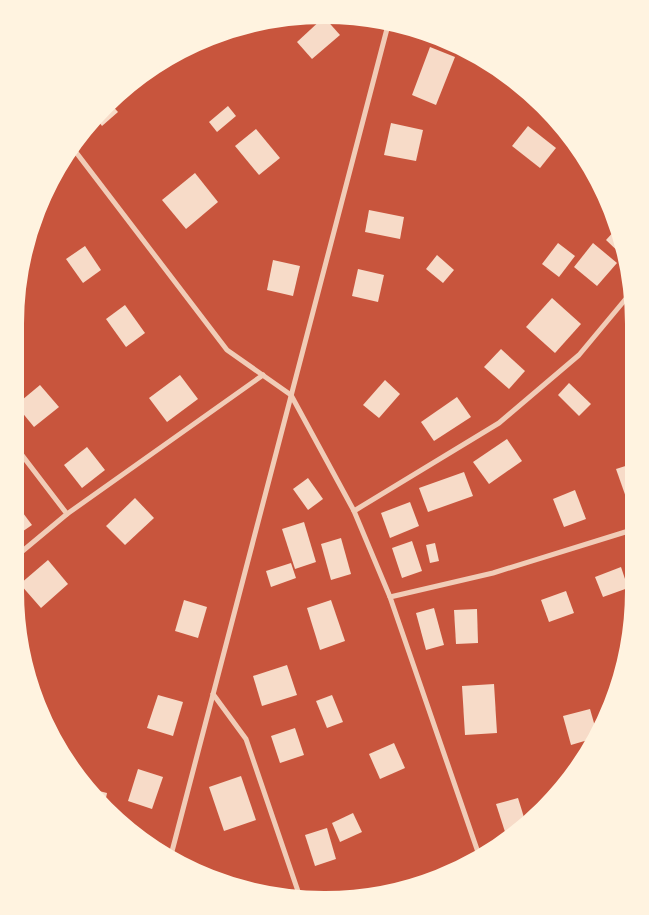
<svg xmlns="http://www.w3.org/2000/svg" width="649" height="915" font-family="Rubik,sans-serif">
<rect width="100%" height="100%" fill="#c8553d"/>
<g fill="#f7dbc8">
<polygon points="324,17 340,35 312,59 297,42"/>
<polygon points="229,28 214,41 211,37 224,29"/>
<polygon points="430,47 455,57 436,105 412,95"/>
<polygon points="109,102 118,112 102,126 96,118"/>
<polygon points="228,106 236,116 217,132 209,122"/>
<polygon points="391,123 423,130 416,161 384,155"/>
<polygon points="528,126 556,148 540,168 512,146"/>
<polygon points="256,129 280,158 259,175 235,146"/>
<polygon points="195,173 218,202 186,229 162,200"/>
<polygon points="369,210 404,217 400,239 365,232"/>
<polygon points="617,228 621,242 626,259 606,240"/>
<polygon points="558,243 575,256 559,277 542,264"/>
<polygon points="593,243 617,263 597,286 574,267"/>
<polygon points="85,246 101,270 83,283 66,259"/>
<polygon points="437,255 454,270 443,283 426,269"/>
<polygon points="273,260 300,266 293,296 267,290"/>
<polygon points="358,269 384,275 378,302 352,296"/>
<polygon points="552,298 581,324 555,353 526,327"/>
<polygon points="125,305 145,333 126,347 106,319"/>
<polygon points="501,349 525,371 509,389 484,367"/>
<polygon points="180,375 198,399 167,422 149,398"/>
<polygon points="385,380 400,394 379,418 363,405"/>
<polygon points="569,383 591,404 579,416 558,395"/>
<polygon points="40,385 59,407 34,427 16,405"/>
<polygon points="457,397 471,417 434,441 421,422"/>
<polygon points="507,439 522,461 489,484 473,462"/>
<polygon points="87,447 105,470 82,488 64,465"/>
<polygon points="635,463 635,501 628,503 616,469"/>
<polygon points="464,472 473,496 428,512 419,488"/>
<polygon points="308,478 323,499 308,510 293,489"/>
<polygon points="575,490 586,519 564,527 553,499"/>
<polygon points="135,498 154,518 125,545 106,526"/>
<polygon points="14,501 32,525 13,538 14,512"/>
<polygon points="410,502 419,526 390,538 381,513"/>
<polygon points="304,522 316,562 295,569 282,529"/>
<polygon points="341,538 351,574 331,580 321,544"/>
<polygon points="412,541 422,571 402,578 392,548"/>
<polygon points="435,543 439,561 430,563 426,545"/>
<polygon points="48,560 68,584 41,608 20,584"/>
<polygon points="291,563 296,578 271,587 266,571"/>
<polygon points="621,567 628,588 603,597 595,577"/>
<polygon points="566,591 574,613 549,622 541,600"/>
<polygon points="184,600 207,607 198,638 175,631"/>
<polygon points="331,600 345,641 320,650 307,608"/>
<polygon points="434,608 444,645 426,650 416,613"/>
<polygon points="477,609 478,643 456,644 454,610"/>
<polygon points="287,665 297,695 262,706 253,676"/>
<polygon points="494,684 497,733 465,735 462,686"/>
<polygon points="158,695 183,702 173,736 147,728"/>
<polygon points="332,695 343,722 327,728 316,701"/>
<polygon points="590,709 598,737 571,745 563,716"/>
<polygon points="295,728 304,755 280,763 271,736"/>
<polygon points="394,743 405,768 380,779 369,754"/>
<polygon points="138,769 163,777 152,809 128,801"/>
<polygon points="241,776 256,820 224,831 209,787"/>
<polygon points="87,788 107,793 104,808"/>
<polygon points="518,798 527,827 513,836 507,838 496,804"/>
<polygon points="353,813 362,832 340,842 332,823"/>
<polygon points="125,828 149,836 147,844 124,829"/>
<polygon points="327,828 336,859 315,866 305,835"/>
</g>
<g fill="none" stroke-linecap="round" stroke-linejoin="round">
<g stroke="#f1ccb7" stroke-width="5">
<polyline points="461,44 465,47"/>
<polyline points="72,147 227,350 291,395 354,511 390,597 480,858"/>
<polyline points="354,511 499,423 579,355 634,289"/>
<polyline points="67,514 263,375"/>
<polyline points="13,559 67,514 15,446"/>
<polyline points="390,597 493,573 635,529"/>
<polyline points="213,694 246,739 301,900"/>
<polyline points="170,859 388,25"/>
</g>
</g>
<path d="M0 0H649V915H0ZM324 21H325A303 303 0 0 1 628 324V591A303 303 0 0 1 325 894H324A303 303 0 0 1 21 591V324A303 303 0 0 1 324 21Z" fill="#fff3e0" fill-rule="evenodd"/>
<path fill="none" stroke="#fff3e0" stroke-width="6" d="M324 21H325A303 303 0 0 1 628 324V591A303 303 0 0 1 325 894H324A303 303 0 0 1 21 591V324A303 303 0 0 1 324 21Z"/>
</svg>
